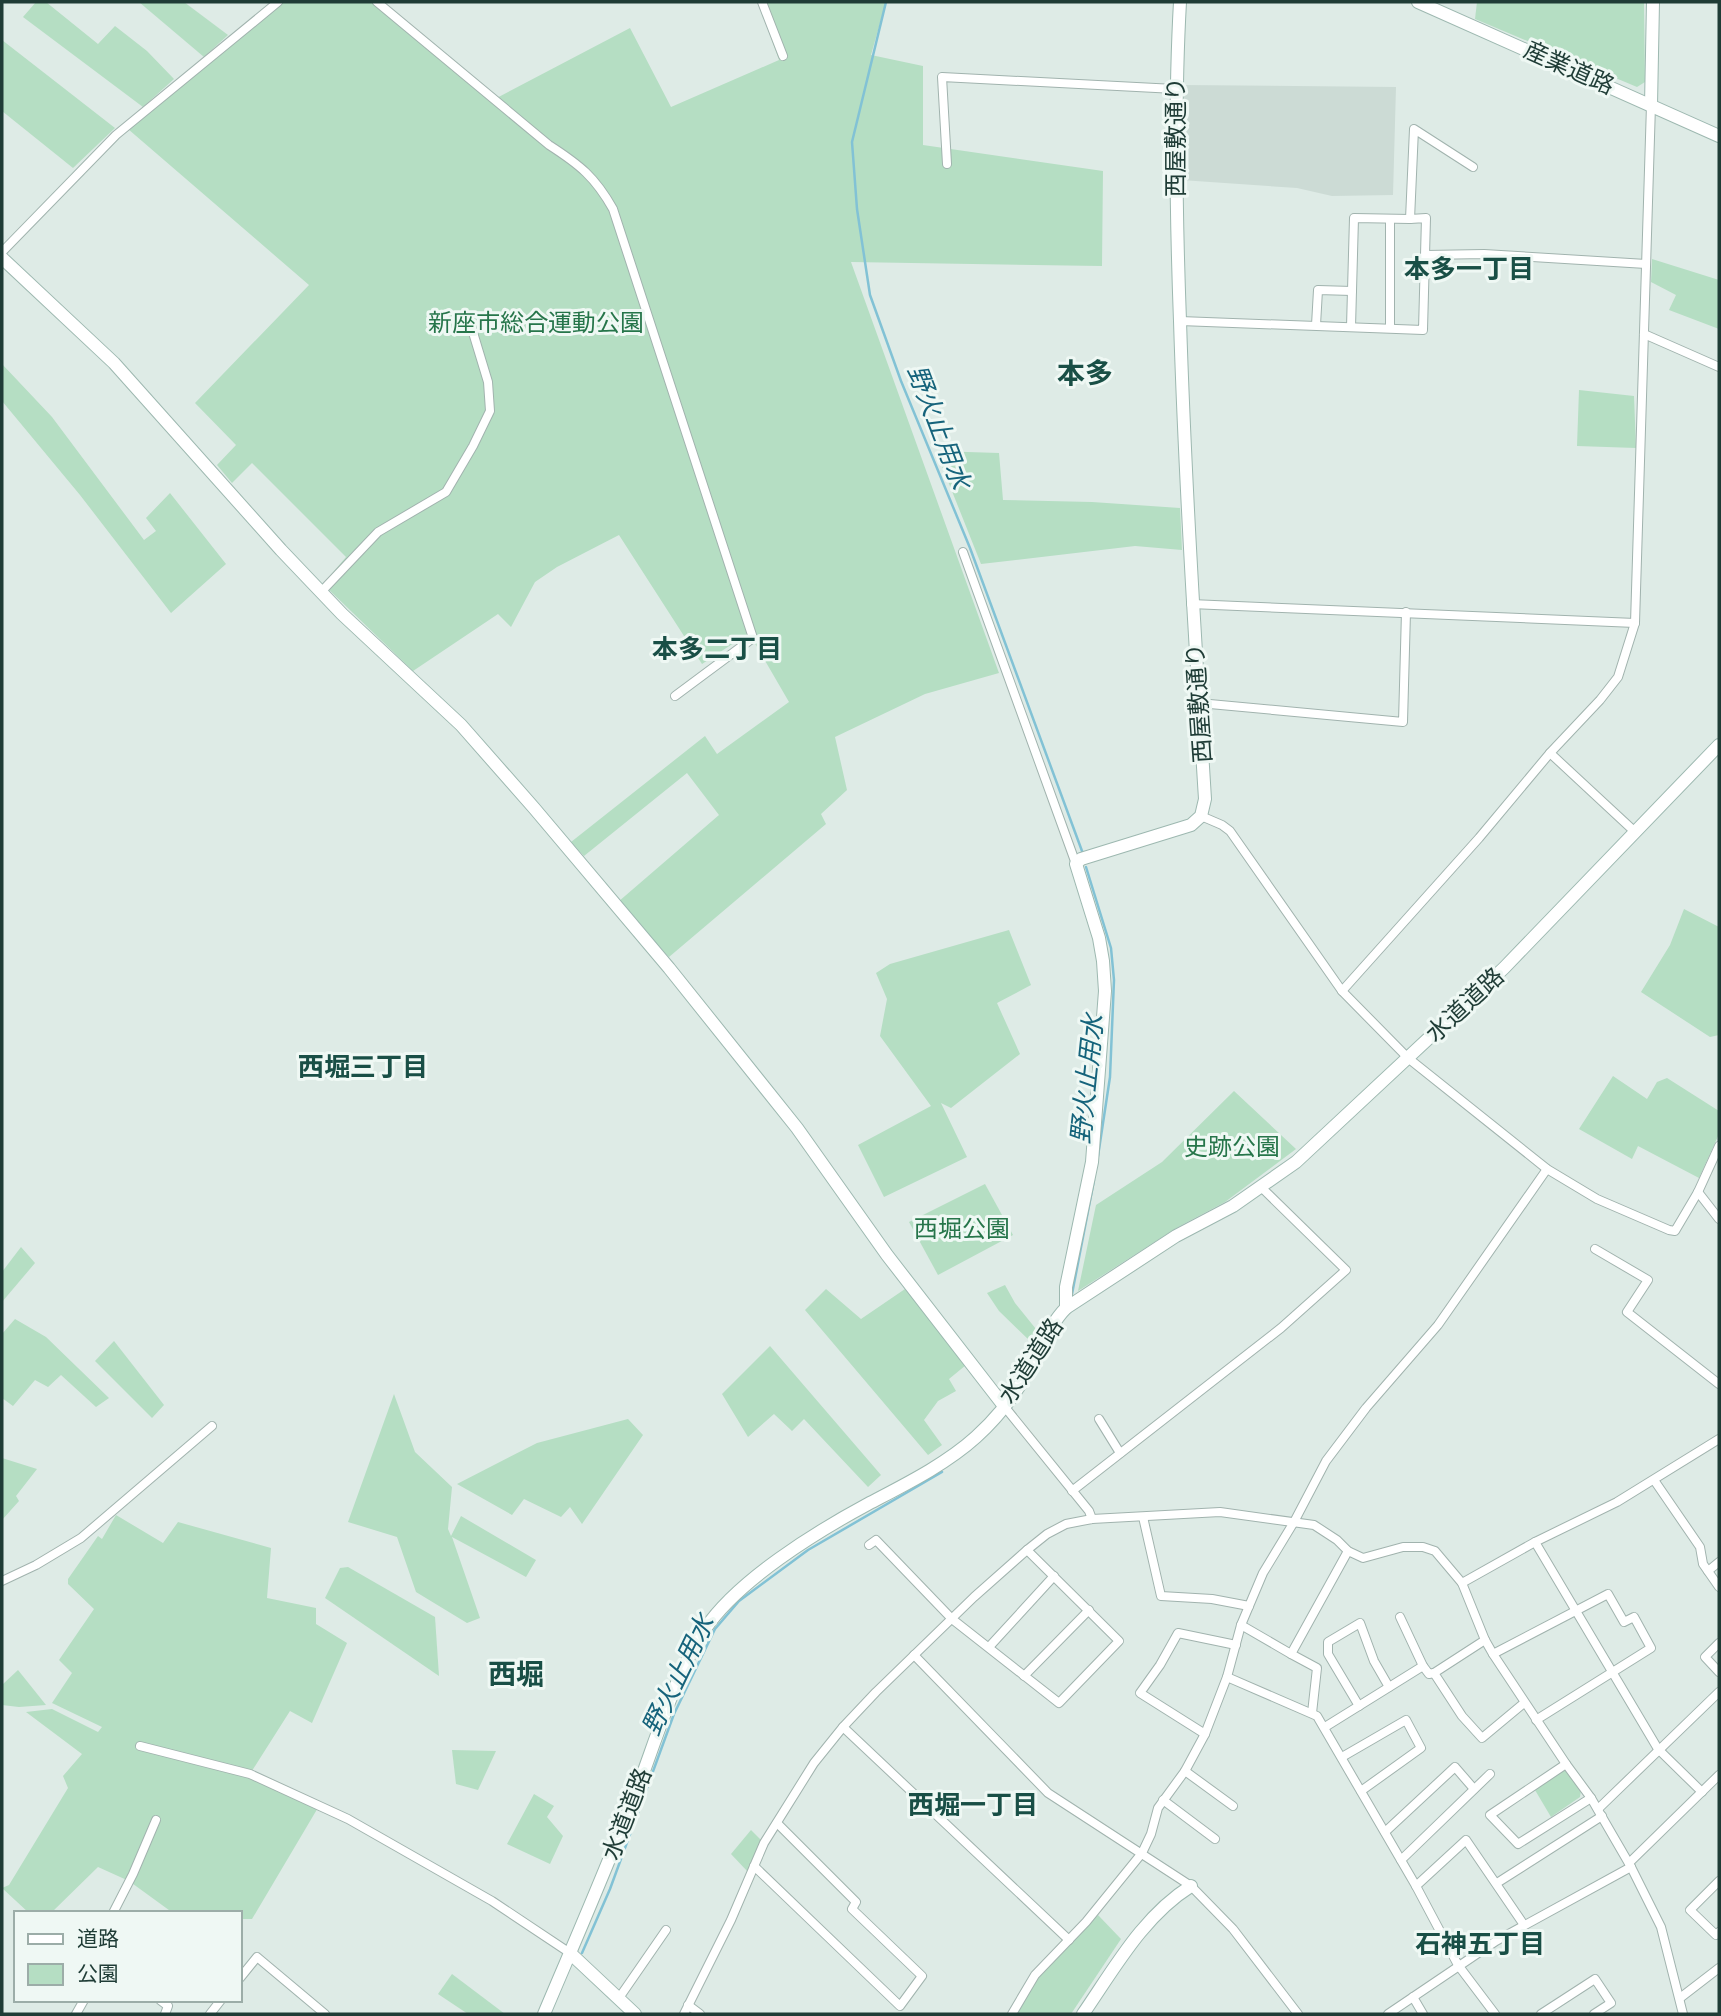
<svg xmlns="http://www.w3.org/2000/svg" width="1721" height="2016" font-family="Jost,'Noto Sans JP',sans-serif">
<rect width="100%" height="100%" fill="#deebe6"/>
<polygon fill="#ccdbd5" points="1181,85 1396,87 1393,195 1332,196 1297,188 1181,180"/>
<g fill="#b5dec3">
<polygon points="36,2 46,2 98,44 115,26 147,51 174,79 143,107 23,17"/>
<polygon points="139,2 184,2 228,35 204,57"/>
<polygon points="281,2 373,2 491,101 630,28 671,107 779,60 758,2 886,2 871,55 923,66 923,145 1103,171 1102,266 851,262 999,673 925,694 835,737 847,790 821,814 826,824 669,957 618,902 719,815 687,773 584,856 571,842 705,736 717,754 789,702 749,633 702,664 619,535 557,567 535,582 511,627 498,614 413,671 323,584 346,557 252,463 232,483 217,465 236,445 195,403 309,285 128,129"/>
<polygon points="1477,2 1644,2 1645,82 1637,87 1475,19"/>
<polygon points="2,40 115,128 73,168 2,111"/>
<polygon points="1652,259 1719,280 1719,329 1669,310 1676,295 1651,282"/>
<polygon points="2,364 52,417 144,540 156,531 146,518 170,493 226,564 171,613 80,495 2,401"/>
<polygon points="1579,390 1634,396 1636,448 1577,446"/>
<polygon points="936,451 999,453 1003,500 1092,502 1180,508 1182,550 1135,546 981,564"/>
<polygon points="1684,909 1719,927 1719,1035 1710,1037 1641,992 1670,945"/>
<polygon points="1009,930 1031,985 997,1003 1020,1054 951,1108 941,1103 967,1157 884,1197 858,1145 931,1106 880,1036 887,999 876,973 890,964"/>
<polygon points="1613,1076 1647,1099 1657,1082 1667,1078 1719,1111 1719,1134 1699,1178 1638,1146 1632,1159 1579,1129"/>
<polygon points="1234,1091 1296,1149 1225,1202 1178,1227 1078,1291 1096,1205 1162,1162"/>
<polygon points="985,1184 1013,1235 938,1275 909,1222"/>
<polygon points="21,1247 35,1263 2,1302 2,1272"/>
<polygon points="1005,1285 1015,1303 1040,1334 1036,1341 1031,1342 999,1311 987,1293"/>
<polygon points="826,1289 861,1319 905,1289 966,1365 949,1379 956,1391 938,1401 924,1420 942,1445 928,1455 805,1310"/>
<polygon points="15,1319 46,1337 109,1398 96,1407 61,1375 48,1387 35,1380 13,1406 2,1398 2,1334"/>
<polygon points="114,1341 164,1405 152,1418 95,1361"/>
<polygon points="770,1346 881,1475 868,1487 804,1419 792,1431 774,1414 748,1437 722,1394"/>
<polygon points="394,1394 415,1452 452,1487 448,1529 451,1536 461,1516 536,1560 526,1577 452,1537 480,1618 467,1623 416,1592 397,1537 348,1522"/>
<polygon points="628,1419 643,1435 582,1524 570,1507 561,1517 524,1499 512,1515 457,1484 537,1443"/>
<polygon points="2,1458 37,1469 16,1496 19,1501 2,1520"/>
<polygon points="116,1515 163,1543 178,1522 271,1548 267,1598 316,1608 316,1624 347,1643 312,1723 290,1711 250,1774 319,1806 252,1919 240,1919 240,1913 173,1913 129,1881 98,1867 51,1913 29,1913 2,1888 9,1885 68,1788 63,1776 82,1754 26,1712 52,1709 98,1732 102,1727 52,1703 72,1673 59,1660 94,1609 68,1584 68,1579 98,1536 102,1539"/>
<polygon points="348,1567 435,1617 439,1676 325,1598 340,1568"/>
<polygon points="18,1670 46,1705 19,1707 2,1705 2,1685"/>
<polygon points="452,1750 496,1751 478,1790 456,1784"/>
<polygon points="1566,1767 1581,1790 1580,1797 1551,1817 1535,1790"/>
<polygon points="534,1794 554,1806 547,1817 563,1836 550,1864 507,1844"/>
<polygon points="751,1830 762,1841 748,1872 731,1854"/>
<polygon points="1098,1915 1121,1939 1071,2014 1016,2014 1038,1978"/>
<polygon points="452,1974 505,2014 468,2014 438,1994"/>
</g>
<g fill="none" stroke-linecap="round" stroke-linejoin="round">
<g stroke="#82c2d5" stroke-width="2.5">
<polyline points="886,2 852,142 857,209 870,295 901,381 970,548 1082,851"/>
<polyline points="1086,867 1111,948 1114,980 1110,1077 1098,1156"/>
<polyline points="1072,1294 1094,1180"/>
<polyline points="582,1953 610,1889 674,1714 715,1629 739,1601 808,1550 942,1472"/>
</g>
<defs>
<g id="street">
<path d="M377,2L549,145C580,165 595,177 613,209L753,638L675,696"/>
<polyline points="762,2 783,56"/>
<polyline points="947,164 942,77 1175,89"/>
<polyline points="2,252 116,135 278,2"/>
<polyline points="1426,255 1484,254 1646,264"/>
<polyline points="1180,321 1423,330 1426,218 1410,219 1414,129 1473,167"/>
<polyline points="1316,325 1318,290 1352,291"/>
<polyline points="1351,327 1354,218 1410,219"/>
<polyline points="1390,328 1390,219"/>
<polyline points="1644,334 1719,367"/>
<polyline points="963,552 1076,864"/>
<polyline points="321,592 378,532 446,492 473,446 490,411 488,382 468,316"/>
<polyline points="1191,604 1635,623"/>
<polyline points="1199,703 1403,722 1406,612"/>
<polyline points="1550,753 1634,831"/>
<polyline points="1201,816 1222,825 1230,831 1342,991 1408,1058 1547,1169 1597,1199 1669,1230 1675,1231 1698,1192 1719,1146"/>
<polyline points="1342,991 1479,838 1550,753 1600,700 1618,677 1635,623 1651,105"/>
<polyline points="1698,1192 1719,1219"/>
<polyline points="1595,1249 1648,1280 1627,1312 1719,1384"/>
<polyline points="1004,1406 1089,1511 1092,1519"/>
<polyline points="1099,1419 1120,1453"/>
<polyline points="1654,1480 1700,1547 1703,1564 1719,1587"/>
<polyline points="1072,1491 1281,1328 1346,1270 1261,1187"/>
<polyline points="1143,1517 1161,1596 1212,1599 1249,1606"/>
<polyline points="1535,1542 1658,1749 1702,1792"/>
<polyline points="869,1545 876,1540 952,1619 1059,1703 1119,1641 1027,1550"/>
<polyline points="1708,1571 1719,1562"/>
<polyline points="2,1581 36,1565 81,1538 212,1426"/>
<polyline points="1462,1583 1535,1542 1617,1502 1719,1439"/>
<polyline points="1400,1617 1423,1666 1429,1674 1434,1673"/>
<polyline points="1241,1625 1291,1654 1348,1551"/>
<polyline points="1485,1640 1434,1673 1462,1716 1482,1738 1524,1703"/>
<polyline points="1719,1643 1705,1657 1719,1672"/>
<polyline points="989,1647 1054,1576"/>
<polyline points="1291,1654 1317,1668 1312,1713"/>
<polyline points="1493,1654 1608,1594 1624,1622 1634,1617 1651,1648 1536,1720"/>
<polyline points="914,1655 1048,1793 1191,1886 1233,1929 1298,2014"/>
<polyline points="1024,1676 1089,1610"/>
<polyline points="1227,1677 1317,1716 1416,1886 1458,1965 1495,2014"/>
<polyline points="1359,1706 1328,1654 1328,1642 1360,1623 1374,1661 1389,1687"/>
<polyline points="843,1727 1069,1940"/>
<polyline points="1325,1727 1423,1666"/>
<polyline points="1205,1734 1140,1693 1160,1665 1178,1633 1236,1645"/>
<polyline points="140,1746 250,1774 348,1819 492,1901 570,1953"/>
<polyline points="1342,1757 1406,1720 1421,1748 1361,1791"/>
<polyline points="1566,1764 1490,1815 1518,1844 1591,1798"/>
<polyline points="1185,1771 1233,1806"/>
<polyline points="1163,1800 1215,1839"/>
<polyline points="1598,1809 1719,1692"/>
<polyline points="1385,1832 1455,1767 1474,1789"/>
<polyline points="1401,1860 1490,1774"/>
<polyline points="1629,1863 1719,1775"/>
<polyline points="754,1866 900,2006 922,1976 852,1909 856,1902 777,1823"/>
<polyline points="1719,1881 1690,1910 1716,1935 1719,1932"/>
<polyline points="1497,1883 1602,1816"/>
<polyline points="1416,1886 1466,1840 1524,1925"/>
<polyline points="113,1913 133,1874 156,1820"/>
<polyline points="240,1978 257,1957 325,2014"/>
<polyline points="1413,1997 1423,2014"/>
<polyline points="619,1998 666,1930"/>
<polyline points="1680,1998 1719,1968"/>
<polyline points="160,2000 168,2006 165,2014"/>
<polyline points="688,2005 700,2014"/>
<polyline points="76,2014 84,2000"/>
<polyline points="210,2014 221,2000"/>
<polyline points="684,2014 731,1920 764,1843 814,1763 843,1727 876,1692 974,1597 1027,1550 1047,1534 1066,1524 1092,1519 1220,1512 1314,1525 1337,1540 1348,1551 1363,1558 1403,1547 1423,1547 1435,1551 1462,1583 1485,1640 1493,1654 1566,1764 1591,1798 1631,1867 1661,1927 1683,2014"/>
<polyline points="1012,2014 1035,1975 1086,1922 1142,1853 1151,1834 1158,1808 1185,1771 1205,1734 1227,1677 1241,1625 1263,1573 1294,1522 1326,1461 1366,1408 1438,1325 1547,1169"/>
<polyline points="1388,2014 1496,1941 1631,1867"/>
<polyline points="1541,2014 1595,1979 1611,2003 1594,2014"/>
</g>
<g id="secondary">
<polyline points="1418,2 1719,136"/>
<polyline points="1651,105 1653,2"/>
<polyline points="2,258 114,363 281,550 342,614 461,725 534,808 669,968 797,1128 887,1255 1004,1406"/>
<path d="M1066,1308V1287L1092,1162L1105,991L1103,961L1099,938L1076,864L1081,859L1191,825L1201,816L1205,799C1195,639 1185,480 1180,321C1176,214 1174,108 1180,2"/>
<polyline points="570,1953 635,2014"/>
<path d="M544,2014C577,1936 611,1859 641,1779C658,1733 678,1669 705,1629C738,1580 816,1532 868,1504C904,1485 945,1465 976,1437C997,1418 1017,1392 1031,1367C1042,1347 1050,1324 1066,1308L1176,1236L1233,1206L1296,1162L1504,968L1719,745"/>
<path d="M1083,2014C1114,1969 1143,1916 1191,1886"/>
</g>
</defs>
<use href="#street" stroke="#a1b3ae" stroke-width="10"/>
<use href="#secondary" stroke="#9db8b0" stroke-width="14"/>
<use href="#street" stroke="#fff" stroke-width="8"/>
<use href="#secondary" stroke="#fff" stroke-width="12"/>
</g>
<g text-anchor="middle" stroke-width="6" stroke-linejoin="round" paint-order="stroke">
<g font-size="24" fill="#1f3c36" stroke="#eff8f4">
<text transform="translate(1569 68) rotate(24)" y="8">産業道路</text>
<text transform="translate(1176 137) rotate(-90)" y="8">西屋敷通り</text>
<text transform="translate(1199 703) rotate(-94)" y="8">西屋敷通り</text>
<text transform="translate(1465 1005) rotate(-43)" y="8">水道道路</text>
<text transform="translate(1031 1361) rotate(-57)" y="8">水道道路</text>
<text transform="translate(627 1814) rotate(-69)" y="8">水道道路</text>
</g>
<g font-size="24" fill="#26754a" stroke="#eff8f4">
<text x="536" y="331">新座市総合運動公園</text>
<text x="1232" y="1155">史跡公園</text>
<text x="962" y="1237">西堀公園</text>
</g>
<g font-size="26" font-weight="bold" fill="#194f46" stroke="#eff8f4">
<text x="1469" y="278">本多一丁目</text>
<text x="717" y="658">本多二丁目</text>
<text x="363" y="1076">西堀三丁目</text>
<text x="973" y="1814">西堀一丁目</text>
<text x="1480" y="1953">石神五丁目</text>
</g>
<g font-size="26" font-style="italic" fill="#15637b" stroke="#eff8f4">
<text transform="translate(939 427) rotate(69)" y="9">野火止用水</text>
<text transform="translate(1087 1079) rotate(-84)" y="9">野火止用水</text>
<text transform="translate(678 1675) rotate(-64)" y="9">野火止用水</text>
</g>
<g font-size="28" font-weight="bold" fill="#194f46" stroke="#eff8f4">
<text x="1085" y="383">本多</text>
<text x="516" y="1684">西堀</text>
</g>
</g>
<rect width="1721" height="2016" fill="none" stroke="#1f3c36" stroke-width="7"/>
<rect x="14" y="1911" width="228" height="91" fill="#eff8f4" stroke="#9cada8" stroke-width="2"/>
<rect x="28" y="1934" width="35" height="10" fill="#ffffff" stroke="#9cada8" stroke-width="2"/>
<text x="77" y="1946" font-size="21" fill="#1f3c36">道路</text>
<rect x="28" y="1964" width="35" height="21" fill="#b5dec3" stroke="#9cada8" stroke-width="2"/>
<text x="77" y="1981" font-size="21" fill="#1f3c36">公園</text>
</svg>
